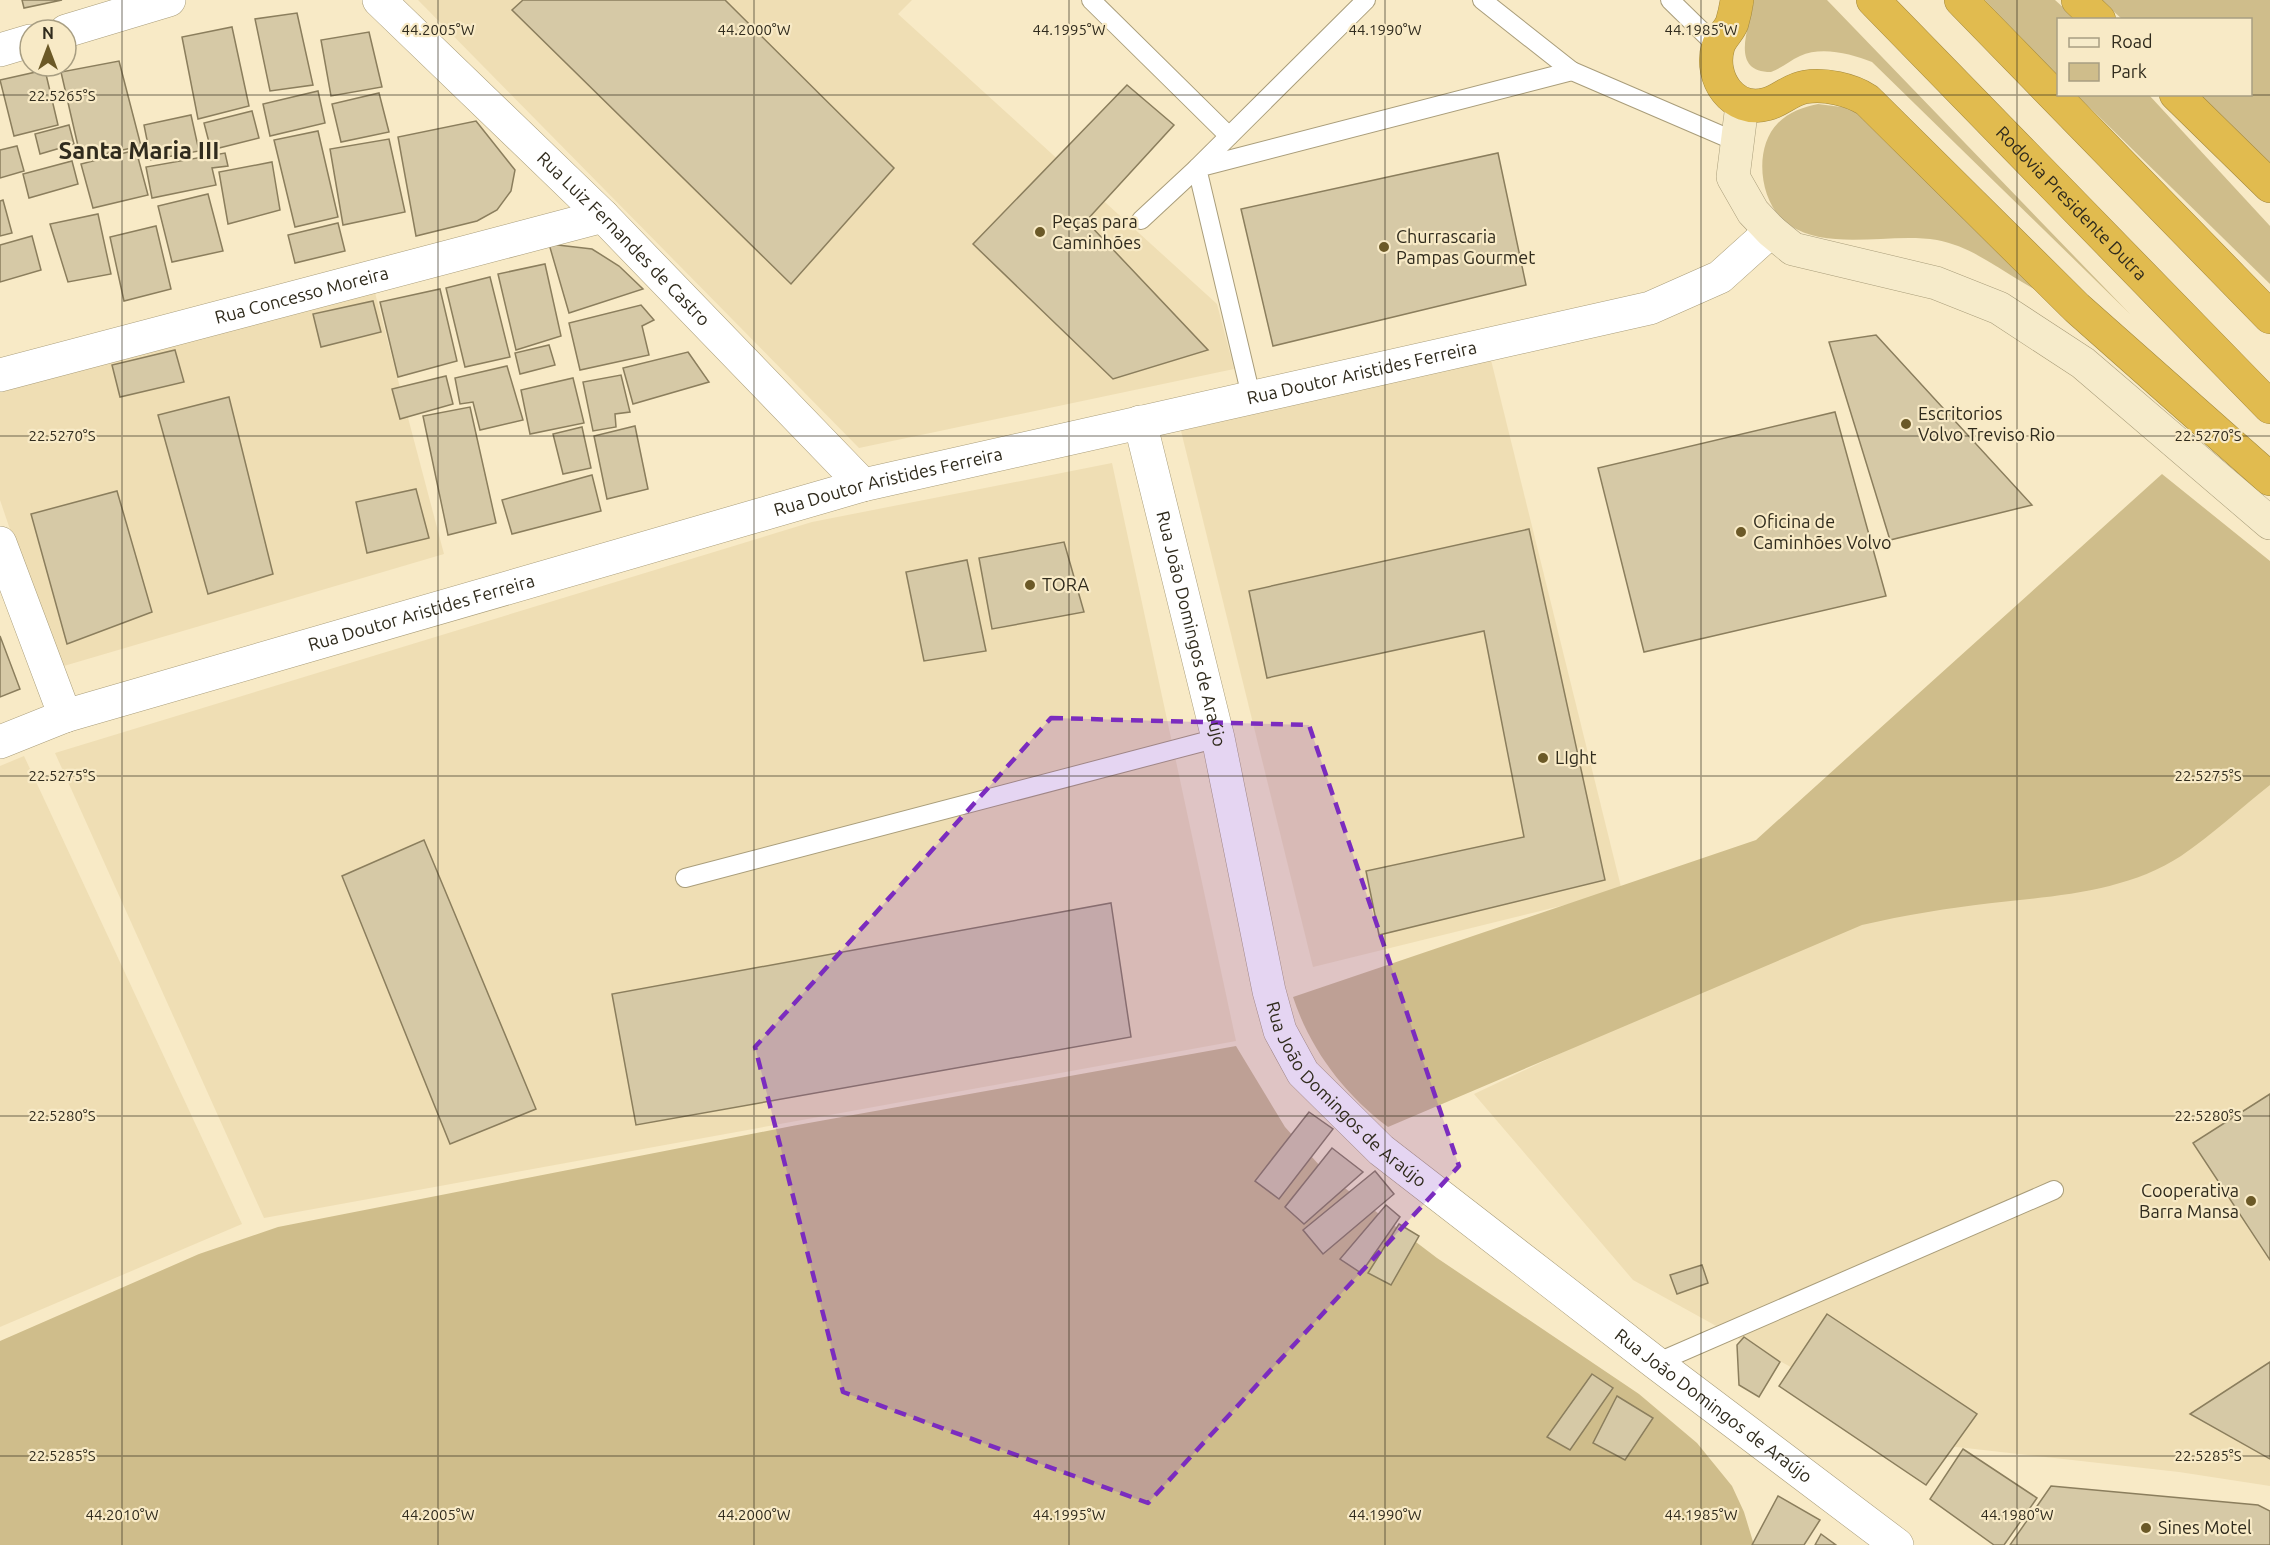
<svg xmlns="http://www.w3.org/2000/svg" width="2270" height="1545" font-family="Ubuntu,sans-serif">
<rect width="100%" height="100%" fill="#f8eac6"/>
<g fill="#efdeb4">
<polygon points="418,0 912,0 898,14 1217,304 1234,369 859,448"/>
<polygon points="374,289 444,554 57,668 0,500 0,384"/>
<polygon points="1490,356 1622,891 1313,967 1181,431"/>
<polygon points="1112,463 1236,1041 264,1218 55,753 812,522"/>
<polygon points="2270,719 2270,1486 2179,1472 1930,1444 1633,1280 1474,1094"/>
<polygon points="24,756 242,1224 0,1327 0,766"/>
</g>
<g fill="#cfbd8b">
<path d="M1754,0H1827L2130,314L1872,62C1851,54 1822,46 1800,56C1789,61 1782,68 1771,72C1728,72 1750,26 1754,0Z"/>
<polygon points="1985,0 2055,0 2076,19 2058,20 2058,76"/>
<polygon points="2101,0 2270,0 2270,166 2199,95 2250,94 2250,20 2122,19"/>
<polygon points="2077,95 2149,95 2270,226 2270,284"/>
<path d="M1818,104L1849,108L1862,114L2082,316C2062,305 2042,294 2022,282C1995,266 1969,246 1937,240C1890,232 1831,252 1789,225C1760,206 1752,149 1778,123C1789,112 1803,107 1818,104Z"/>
<path d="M2162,474L2270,561V785C2241,808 2212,835 2181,856C2126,892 2055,896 1992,903C1948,908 1905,915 1862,925L1388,1127C1344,1094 1310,1049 1293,997L1756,840Z"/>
<polygon points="1236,1046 1285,1127 1329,1176 1437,1258 1639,1394 1697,1443 1732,1486 1744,1512 1754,1545 0,1545 0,1341 199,1254 278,1227 792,1126"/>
</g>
<g fill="#d6c9a6" stroke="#8b7e5d" stroke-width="1.5">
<polygon points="22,0 62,0 24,8"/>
<polygon points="523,0 725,0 894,168 791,284 512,10"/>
<polygon points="297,13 313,85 270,91 255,19"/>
<polygon points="232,27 249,106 198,119 182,37"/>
<polygon points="369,32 382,87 331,96 321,40"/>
<polygon points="119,61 141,146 81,159 61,72"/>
<polygon points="45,70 58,125 14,136 0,80"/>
<polygon points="1127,85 1174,125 1086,221 1208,350 1113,379 973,244"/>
<polygon points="318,91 325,123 270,136 263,104"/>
<polygon points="379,93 389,132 341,142 332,104"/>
<polygon points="252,111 259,138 211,150 204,123"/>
<polygon points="191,115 199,151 151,160 144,125"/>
<polygon points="476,121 515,170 511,191 497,210 477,221 416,236 398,137"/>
<polygon points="69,125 74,144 40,154 35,134"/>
<polygon points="318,131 338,217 295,227 274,140"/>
<polygon points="389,139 405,212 343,225 330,149"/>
<polygon points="17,146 24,171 0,178 0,150"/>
<polygon points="136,150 148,195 93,208 81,164"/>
<polygon points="225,153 228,166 212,168 216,185 152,198 146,167"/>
<polygon points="1498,153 1526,285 1273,346 1241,209"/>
<polygon points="72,161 78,184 29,198 23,174"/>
<polygon points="272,162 280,210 228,224 219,172"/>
<polygon points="208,194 223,251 172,262 158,206"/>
<polygon points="3,200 12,233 0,236 0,201"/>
<polygon points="98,214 111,274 68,282 50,224"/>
<polygon points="338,223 345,251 295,263 288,235"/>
<polygon points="156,226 171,289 124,301 110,237"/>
<polygon points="32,236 41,270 0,282 0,245"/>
<polygon points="549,244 592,249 619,266 643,289 569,313"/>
<polygon points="545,264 561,336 516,350 498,274"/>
<polygon points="490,277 510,357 465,367 446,288"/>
<polygon points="440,289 457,361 398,377 380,302"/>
<polygon points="373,301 381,332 321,347 313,314"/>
<polygon points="641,305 654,320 642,326 649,355 580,370 569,323"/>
<polygon points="1876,335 2032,505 1890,540 1829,342"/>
<polygon points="549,345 555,365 520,374 515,353"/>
<polygon points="175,350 184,382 120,397 112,365"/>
<polygon points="688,352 709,382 633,404 623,368"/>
<polygon points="507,366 523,420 480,430 473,402 460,404 455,378"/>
<polygon points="621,375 630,412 615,414 616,427 593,431 583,382"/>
<polygon points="446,376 453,404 400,419 392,389"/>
<polygon points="573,378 584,423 530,434 521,390"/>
<polygon points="229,397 273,574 208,594 158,415"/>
<polygon points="470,407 496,523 448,535 423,416"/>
<polygon points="1835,412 1886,596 1644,652 1598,468"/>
<polygon points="635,426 648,489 607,499 594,436"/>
<polygon points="582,427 591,468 563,474 553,434"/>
<polygon points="592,475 601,511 512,534 502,500"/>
<polygon points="416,489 429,538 367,553 356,502"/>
<polygon points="117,491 152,612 67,644 31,514"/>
<polygon points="1529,529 1605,880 1379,935 1366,871 1524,837 1484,631 1267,678 1249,591"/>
<polygon points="1064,542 1084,612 992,629 979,558"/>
<polygon points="967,560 986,651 924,661 906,572"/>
<polygon points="0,636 20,689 0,697"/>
<polygon points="424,840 536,1109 450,1144 342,876"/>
<polygon points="1111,903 1131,1037 636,1125 612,994"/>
<polygon points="2270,1094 2270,1260 2193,1143"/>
<polygon points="1309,1112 1333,1129 1279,1199 1255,1181"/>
<polygon points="1332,1148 1363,1172 1304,1224 1285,1207"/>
<polygon points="1375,1171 1394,1194 1323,1254 1303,1230"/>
<polygon points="1386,1205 1400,1217 1361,1273 1340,1259"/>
<polygon points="1399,1224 1419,1236 1391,1285 1368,1273"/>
<polygon points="1702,1265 1708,1283 1677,1294 1670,1275"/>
<polygon points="1827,1314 1977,1414 1926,1485 1779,1386"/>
<polygon points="1744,1337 1780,1362 1759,1397 1739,1385 1737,1345"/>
<polygon points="2270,1362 2270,1459 2190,1414"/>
<polygon points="1592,1374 1613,1388 1570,1450 1547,1437"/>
<polygon points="1617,1396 1653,1418 1625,1460 1593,1443"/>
<polygon points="1963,1449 2037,1498 2004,1545 1994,1545 1930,1499"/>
<polygon points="2051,1486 2258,1505 2270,1511 2270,1545 2010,1545"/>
<polygon points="1778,1496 1820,1520 1804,1545 1752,1545"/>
<polygon points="1821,1534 1836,1545 1815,1545"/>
</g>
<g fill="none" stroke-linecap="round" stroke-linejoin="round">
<defs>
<g id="lane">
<polyline points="1091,0 1229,136"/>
<polyline points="1482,0 1572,71"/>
<polyline points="1670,0 1718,47"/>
<polyline points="1141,220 1197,168 1366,0"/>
<polyline points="1251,396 1197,168 1572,71 1737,142"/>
<polyline points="685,878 1218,738"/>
<polyline points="1656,1363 2054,1190"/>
</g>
<g id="street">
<path id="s1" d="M379,0L603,216L863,485"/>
<polyline points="66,31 169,0"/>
<polyline points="0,50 30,41"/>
<path id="s2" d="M0,375L603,216"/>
<path id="s3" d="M1140,422L1218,738L1269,991L1280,1031L1303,1073L1381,1150L1656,1363L1897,1545"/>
<polyline points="0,543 65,716"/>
<path id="s4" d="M0,742L65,716L863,485L1650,308L1720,277L1771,231"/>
</g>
<polyline id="secondary" points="1742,105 1733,177 1753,212 1771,231 1793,249 1936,283 1999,308 2083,363 2270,523"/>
<g id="highway">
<path d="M1737,0C1736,7 1734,16 1732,23C1729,31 1720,38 1718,47C1709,78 1733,114 1767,104C1780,101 1791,89 1805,87C1825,84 1850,89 1867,100L2077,308L2270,479"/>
<path id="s5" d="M1873,0L2270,407"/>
<polyline points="1961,0 2270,317"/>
<polyline points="2078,0 2099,20"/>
<polyline points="2176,94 2270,186"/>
</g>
</defs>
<use href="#lane" stroke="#a99d7a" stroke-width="20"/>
<use href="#street" stroke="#a99d7a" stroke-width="34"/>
<use href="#secondary" stroke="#a99d7a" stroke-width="34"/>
<use href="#highway" stroke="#a3893e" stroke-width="34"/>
<use href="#lane" stroke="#fff" stroke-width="18"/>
<use href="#street" stroke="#fff" stroke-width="33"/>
<use href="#secondary" stroke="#f6ebca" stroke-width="33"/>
<use href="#highway" stroke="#e1bb4f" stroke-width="33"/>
</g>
<path fill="#7b2cbf" fill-opacity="0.2" stroke="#7b2cbf" stroke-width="4.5" stroke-dasharray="12 8" stroke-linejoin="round" d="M1051,718L1309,725L1459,1166L1148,1503L843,1392L755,1047Z"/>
<path fill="none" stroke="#302b1d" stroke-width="1.5" stroke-opacity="0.45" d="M122,0V1545M438,0V1545M754,0V1545M1069,0V1545M1385,0V1545M1701,0V1545M2017,0V1545M0,95H2270M0,436H2270M0,776H2270M0,1116H2270M0,1456H2270"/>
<g fill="#6b5927" stroke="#f8eac6" stroke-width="2">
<circle cx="1040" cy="232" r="6"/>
<circle cx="1384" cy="247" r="6"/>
<circle cx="1906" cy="424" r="6"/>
<circle cx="1741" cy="532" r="6"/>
<circle cx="1030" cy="585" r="6"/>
<circle cx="1543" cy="758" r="6"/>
<circle cx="2251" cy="1201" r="6"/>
<circle cx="2146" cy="1528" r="6"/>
</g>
<g text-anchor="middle" stroke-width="4.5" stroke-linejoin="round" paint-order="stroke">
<g font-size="18" fill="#302b1d" stroke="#f8eac6">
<text dy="6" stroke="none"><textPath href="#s5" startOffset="284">Rodovia Presidente Dutra</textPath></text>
<text dy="6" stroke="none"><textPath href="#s1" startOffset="342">Rua Luiz Fernandes de Castro</textPath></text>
<text dy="6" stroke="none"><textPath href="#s2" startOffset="312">Rua Concesso Moreira</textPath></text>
<text dy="6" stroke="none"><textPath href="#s4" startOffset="1412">Rua Doutor Aristides Ferreira</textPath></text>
<text dy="6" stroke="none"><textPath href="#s4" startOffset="926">Rua Doutor Aristides Ferreira</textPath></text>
<text dy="6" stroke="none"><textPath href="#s4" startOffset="441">Rua Doutor Aristides Ferreira</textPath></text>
<text dy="6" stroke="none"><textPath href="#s3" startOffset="213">Rua João Domingos de Araújo</textPath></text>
<text dy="6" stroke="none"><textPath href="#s3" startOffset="716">Rua João Domingos de Araújo</textPath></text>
<text dy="6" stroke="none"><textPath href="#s3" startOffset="1202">Rua João Domingos de Araújo</textPath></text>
</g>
<g font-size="18" fill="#302b1d" stroke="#f8eac6" text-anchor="start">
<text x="1052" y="228">Peças para<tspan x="1052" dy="21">Caminhões</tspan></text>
<text x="1396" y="243">Churrascaria<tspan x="1396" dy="21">Pampas Gourmet</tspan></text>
<text x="1918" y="420">Escritorios<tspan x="1918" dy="21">Volvo Treviso Rio</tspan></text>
<text x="1753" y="528">Oficina de<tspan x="1753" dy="21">Caminhões Volvo</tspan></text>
<text x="1042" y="591">TORA</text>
<text x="1555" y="764">LIght</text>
<text x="2239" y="1197" text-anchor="end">Cooperativa<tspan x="2239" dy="21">Barra Mansa</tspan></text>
<text x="2158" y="1534">Sines Motel</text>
</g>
<g font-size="24" font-weight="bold" fill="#302b1d" stroke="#f8eac6">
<text x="139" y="159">Santa Maria III</text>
</g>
</g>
<g font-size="15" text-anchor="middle" fill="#302b1d" stroke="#f8eac6" stroke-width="4.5" stroke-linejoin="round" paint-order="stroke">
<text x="438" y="35">44.2005°W</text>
<text x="754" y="35">44.2000°W</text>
<text x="1069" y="35">44.1995°W</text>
<text x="1385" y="35">44.1990°W</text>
<text x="1701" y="35">44.1985°W</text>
<text x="62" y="101">22.5265°S</text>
<text x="62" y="441">22.5270°S</text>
<text x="2208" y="441">22.5270°S</text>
<text x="62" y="781">22.5275°S</text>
<text x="2208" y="781">22.5275°S</text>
<text x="62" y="1121">22.5280°S</text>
<text x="2208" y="1121">22.5280°S</text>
<text x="62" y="1461">22.5285°S</text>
<text x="2208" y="1461">22.5285°S</text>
<text x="122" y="1520">44.2010°W</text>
<text x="438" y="1520">44.2005°W</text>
<text x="754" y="1520">44.2000°W</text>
<text x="1069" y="1520">44.1995°W</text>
<text x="1385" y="1520">44.1990°W</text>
<text x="1701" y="1520">44.1985°W</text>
<text x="2017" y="1520">44.1980°W</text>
</g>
<rect x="2057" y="18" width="195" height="78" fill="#f8eac6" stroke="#a89e82" stroke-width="1.5"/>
<rect x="2069" y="38" width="30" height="9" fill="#f6ebca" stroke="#a89e82" stroke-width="1.5"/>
<text x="2111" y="48" font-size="18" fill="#302b1d">Road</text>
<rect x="2069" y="63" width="30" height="18" fill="#cfbd8b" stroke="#a89e82" stroke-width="1.5"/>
<text x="2111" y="78" font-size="18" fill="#302b1d">Park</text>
<g transform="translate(48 48)"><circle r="28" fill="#f8eac6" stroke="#a89e82" stroke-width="1.5"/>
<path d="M0-4.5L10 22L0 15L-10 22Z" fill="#6b5927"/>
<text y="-9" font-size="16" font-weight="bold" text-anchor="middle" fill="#302b1d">N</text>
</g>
</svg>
